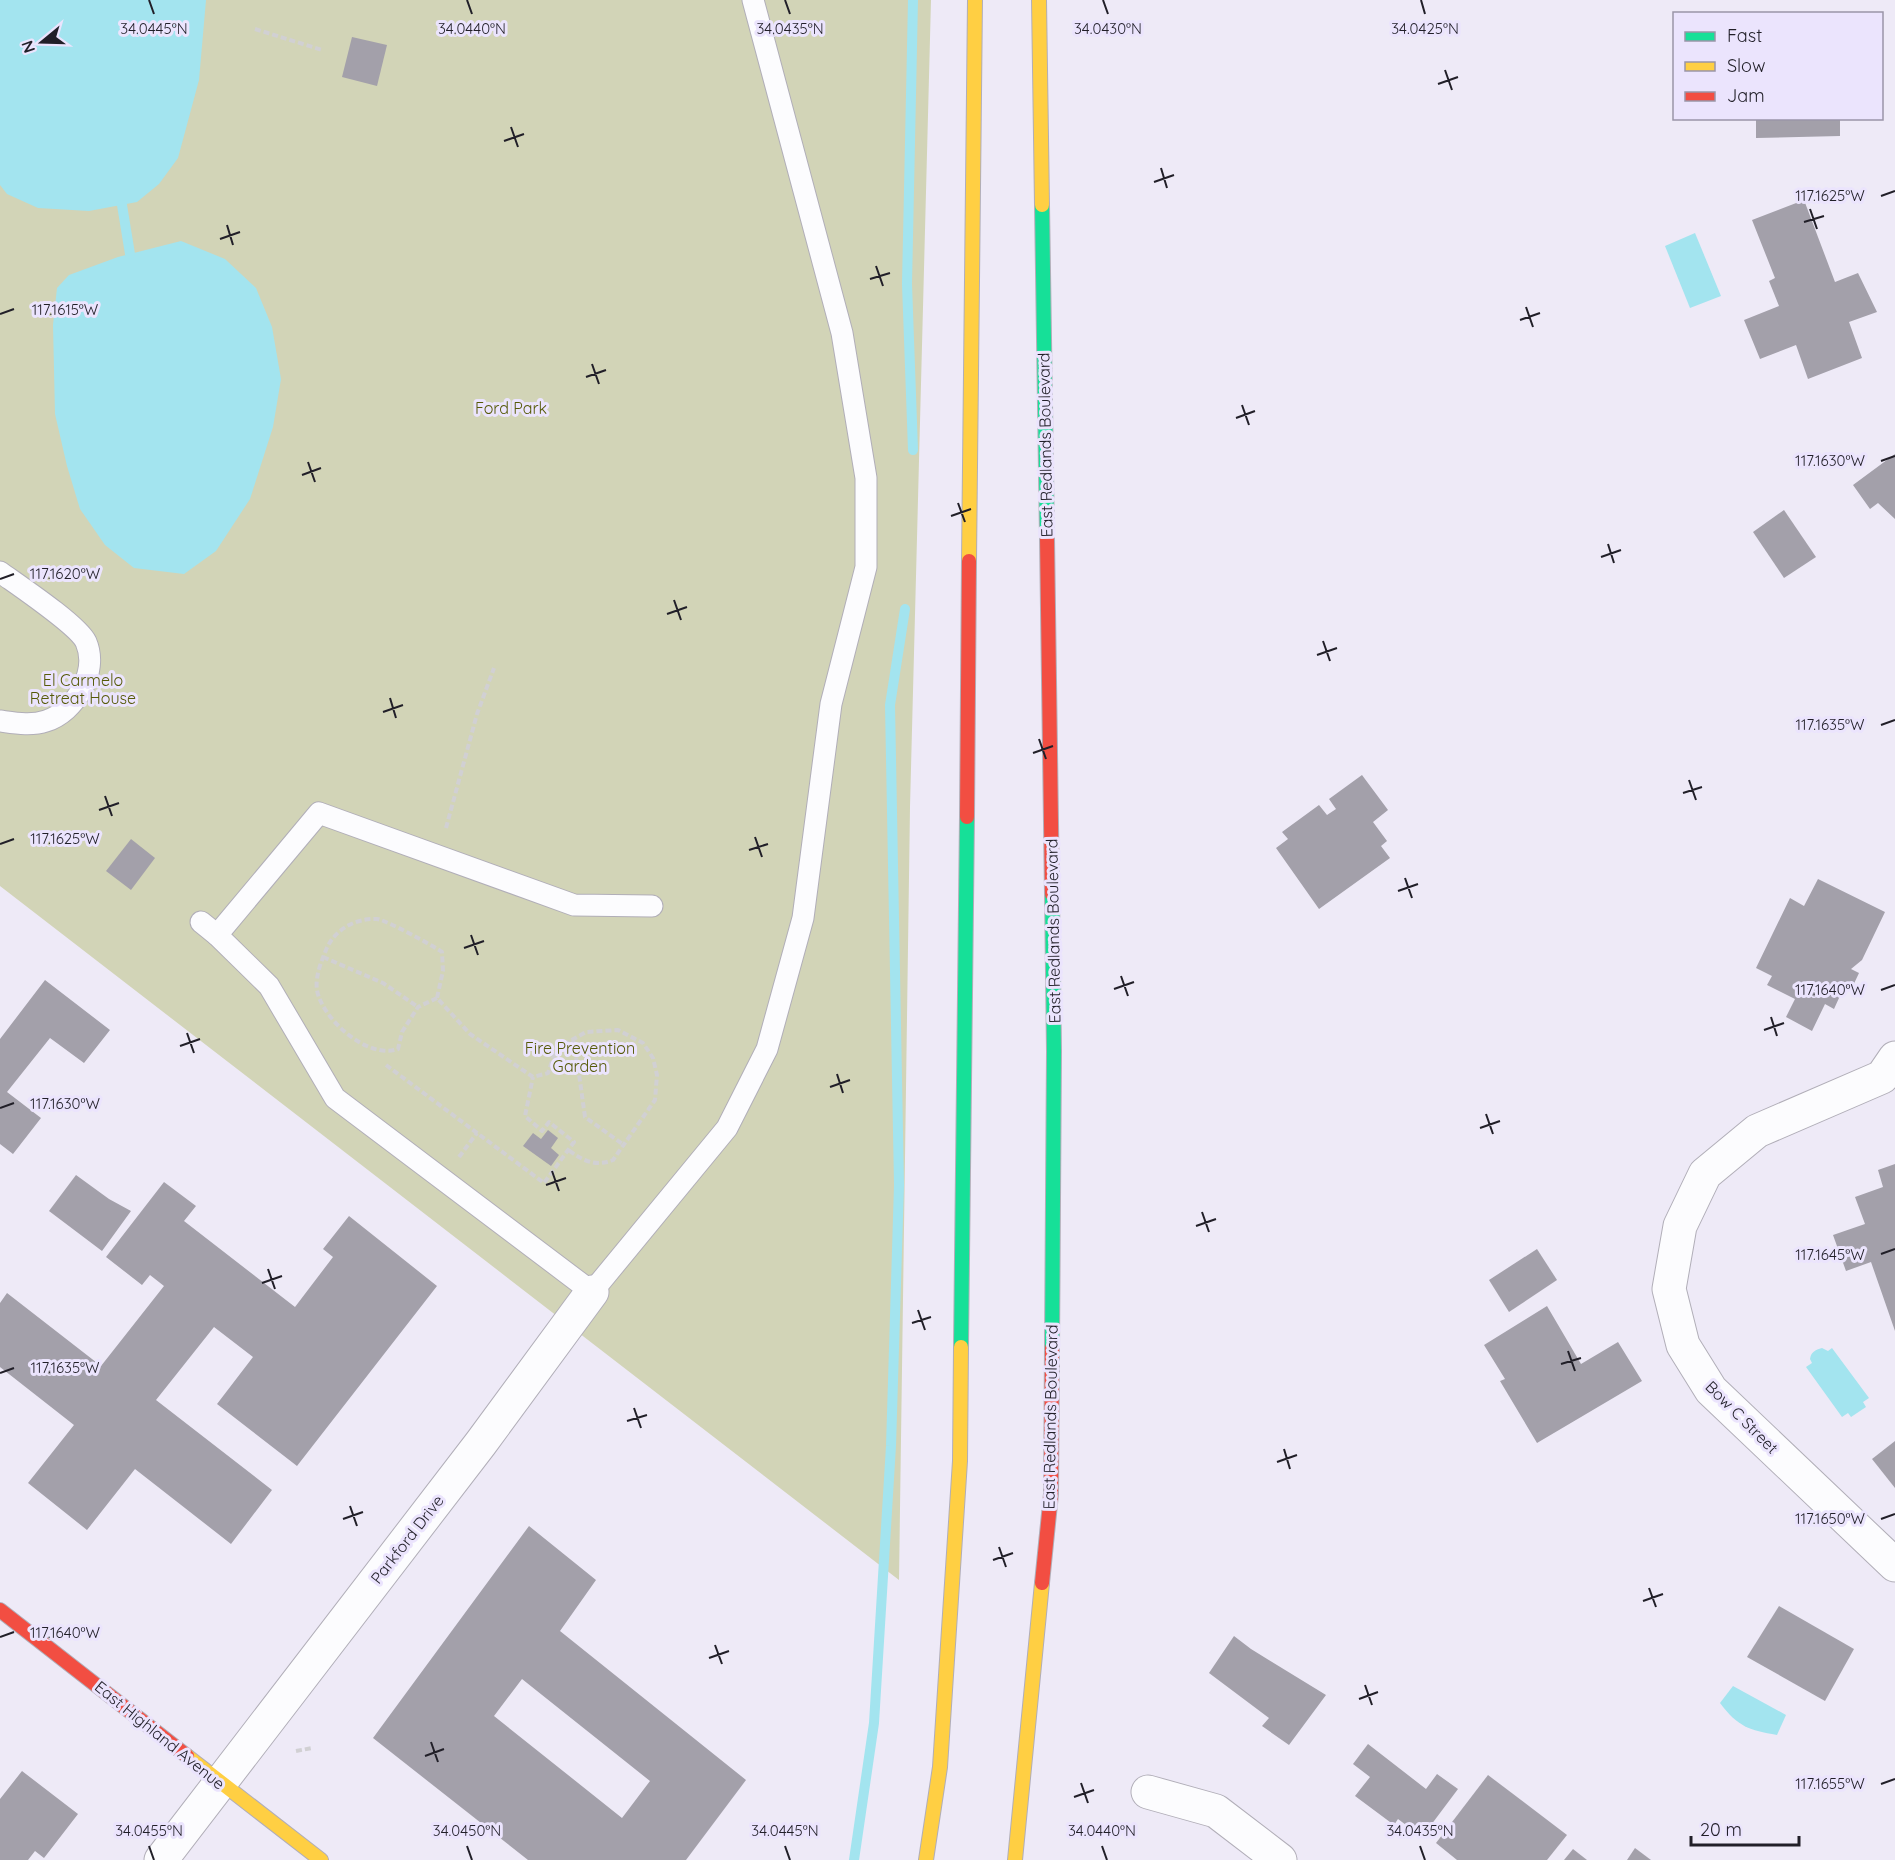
<svg xmlns="http://www.w3.org/2000/svg" width="1895" height="1860" font-family="Quicksand,sans-serif">
<rect width="100%" height="100%" fill="#eeeaf7"/>
<polygon fill="#d2d4b7" points="0,0 931,0 910,807 899,1580 0,886"/>
<g fill="#a3e4ef">
<polygon points="0,0 206,0 199,80 178,158 159,184 137,202 89,211 38,208 7,194 0,185"/>
<polygon points="1695,233 1721,296 1690,308 1665,246"/>
<polygon points="181,241 225,259 256,288 272,327 281,379 273,427 250,499 216,551 184,574 134,568 105,545 80,509 67,466 55,414 53,325 57,288 69,275 118,257"/>
<path d="M1822,1348L1828,1351L1832,1348L1869,1398L1863,1402L1866,1407L1851,1417L1848,1413L1842,1417L1806,1367L1812,1363L1810,1359C1811,1352 1815,1350 1822,1348Z"/>
<path d="M1733,1686L1786,1715L1777,1735C1749,1730 1738,1727 1720,1703Z"/>
</g>
<g fill="none" stroke-linecap="round" stroke-linejoin="round">
<g stroke="#a3e4ef" stroke-width="10">
<polyline points="913,0 907,284 913,450"/>
<polyline points="122,205 130,254"/>
<polyline points="854,1860 874,1723 891,1446 899,1185 890,705 905,609"/>
</g>
</g>
<g fill="#a3a0aa" fill-rule="evenodd">
<polygon points="352,37 387,45 377,86 342,77"/>
<polygon points="1756,118 1840,118 1840,136 1756,138"/>
<polygon points="1804,200 1835,282 1858,273 1877,312 1849,322 1862,358 1808,379 1796,345 1760,359 1744,320 1779,306 1769,281 1775,278 1752,220"/>
<polygon points="1895,454 1895,519 1878,503 1870,509 1853,485"/>
<polygon points="1784,510 1816,557 1784,578 1753,532"/>
<polygon points="1362,775 1388,810 1373,822 1387,841 1381,846 1390,858 1319,909 1276,848 1288,839 1282,832 1319,805 1327,815 1336,809 1329,799"/>
<polygon points="131,839 155,858 131,890 106,871"/>
<polygon points="1818,879 1885,912 1862,960 1851,969 1859,973 1851,990 1844,987 1834,1009 1825,1004 1812,1031 1786,1017 1795,999 1767,985 1772,976 1756,968 1790,898 1804,906"/>
<polygon points="45,980 110,1030 84,1063 50,1038 7,1092 41,1118 13,1154 0,1144 0,1039"/>
<polygon points="548,1130 558,1138 551,1148 559,1155 551,1166 523,1146 533,1133 541,1139"/>
<polygon points="1895,1164 1895,1331 1871,1262 1846,1271 1833,1235 1865,1224 1855,1197 1883,1187 1878,1170"/>
<polygon points="76,1175 109,1199 131,1211 102,1251 49,1211"/>
<polygon points="164,1182 196,1206 184,1221 295,1307 333,1257 323,1249 349,1216 437,1286 297,1466 217,1404 253,1357 214,1327 156,1400 272,1490 231,1544 135,1469 87,1530 28,1483 74,1425 0,1367 0,1303 7,1293 101,1366 164,1286 150,1275 142,1285 106,1257"/>
<polygon points="1537,1249 1557,1280 1509,1312 1489,1280"/>
<polygon points="1547,1306 1581,1364 1618,1342 1642,1381 1537,1443 1500,1381 1505,1379 1484,1345"/>
<polygon points="1895,1441 1895,1488 1872,1459"/>
<path d="M529,1526L596,1580L560,1631L746,1780L686,1860H528L373,1738ZM522,1679L650,1781L622,1818L494,1716Z"/>
<polygon points="1779,1606 1854,1649 1825,1701 1747,1657"/>
<polygon points="1234,1636 1251,1649 1326,1695 1289,1745 1262,1726 1269,1718 1209,1673"/>
<polygon points="1368,1744 1426,1789 1437,1774 1458,1789 1422,1837 1398,1819 1394,1825 1355,1796 1370,1777 1353,1764"/>
<polygon points="22,1771 78,1814 44,1858 35,1851 28,1860 0,1860 0,1799"/>
<polygon points="1488,1775 1567,1835 1547,1860 1457,1860 1436,1843"/>
<polygon points="1635,1848 1651,1860 1627,1860"/>
<polygon points="1573,1849 1587,1860 1564,1860"/>
</g>
<g fill="none" stroke-linecap="round" stroke-linejoin="round">
<defs>
<g id="lane">
<path d="M0,572C18,585 78,625 86,642C99,672 75,712 46,721C31,726 15,723 0,721"/>
<polyline points="652,906 574,905 319,813 217,935 269,986 335,1098 592,1292 727,1128 767,1049 803,918 831,704 866,567 866,478 842,333 753,0"/>
<polyline points="201,922 217,935"/>
</g>
<g id="street">
<polyline points="1895,1058 1882,1077 1757,1131 1705,1174 1680,1226 1669,1289 1683,1345 1711,1390 1895,1565"/>
<polyline points="1148,1792 1216,1811 1280,1860"/>
<polyline points="161,1860 481,1443 592,1292"/>
</g>
<g id="fast">
<polyline points="1042,205 1047,537"/>
<polyline points="1052,894 1054,1051 1052,1348"/>
<polyline points="961,1347 967,817"/>
</g>
<g id="slow">
<polyline points="1039,0 1042,205"/>
<polyline points="969,561 975,0"/>
<polyline points="187,1756 321,1860"/>
<polyline points="926,1860 940,1767 960,1461 961,1347"/>
<polyline points="1015,1860 1042,1583"/>
</g>
<g id="jam">
<polyline points="1047,537 1052,894"/>
<polyline points="967,817 969,561"/>
<polyline points="1042,1583 1051,1494 1052,1348"/>
<polyline points="0,1610 187,1756"/>
</g>
</defs>
<use href="#lane" stroke="#b1aeb8" stroke-width="23"/>
<use href="#street" stroke="#b1aeb8" stroke-width="35"/>
<use href="#fast" stroke="#b1aeb8" stroke-width="16"/>
<use href="#slow" stroke="#b1aeb8" stroke-width="16"/>
<use href="#jam" stroke="#b1aeb8" stroke-width="16"/>
<g stroke="#d1d0d3" stroke-width="4" stroke-dasharray="6 3" stroke-linecap="butt">
<polyline points="255,29 322,50"/>
<polyline points="446,828 477,714 494,668"/>
<polyline points="323,957 383,983 418,1007"/>
<path d="M437,998L418,1007L402,1032L398,1049C368,1060 322,1019 317,990C315,977 321,962 326,950C334,930 355,918 377,919C386,920 432,945 442,952L443,971L437,998L470,1034L533,1077L548,1073L554,1055L570,1041L586,1032L618,1030L643,1043L653,1058L657,1075L655,1100L613,1160C595,1167 584,1161 568,1150"/>
<polyline points="573,1040 579,1074 585,1117 624,1145"/>
<polyline points="386,1065 544,1183 574,1142 549,1122 542,1131 525,1116 533,1077"/>
<polyline points="459,1157 477,1133"/>
<polyline points="296,1751 312,1748"/>
</g>
<use href="#lane" stroke="#fcfcfe" stroke-width="21"/>
<use href="#street" stroke="#fcfcfe" stroke-width="33"/>
<use href="#fast" stroke="#16e098" stroke-width="14"/>
<use href="#slow" stroke="#ffcf43" stroke-width="14"/>
<use href="#jam" stroke="#f24e42" stroke-width="14"/>
</g>
<path fill="none" stroke="#211f28" stroke-width="2" d="M149,0L154,14M467,0L472,14M785,0L790,14M1103,0L1108,14M1421,0L1425,14M1445,70L1452,90M1438,84L1458,77M511,127L518,147M504,141L524,134M1161,168L1167,188M1154,182L1174,175M1881,196L1895,191M1810,209L1817,229M1804,222L1824,216M227,225L233,245M220,239L240,232M876,266L883,286M870,279L890,273M1526,307L1533,327M0,314L14,309M1520,320L1540,313M592,364L599,384M586,377L606,370M1242,405L1249,425M1236,418L1255,411M1881,461L1895,456M308,462L315,482M302,475L321,468M958,503L965,522M951,516L971,509M1608,544L1614,563M1601,557L1621,550M0,579L14,574M674,600L681,620M667,614L687,607M1323,641L1330,661M1317,655L1337,648M390,698L396,718M383,712L403,705M1881,725L1895,720M1039,739L1046,759M1033,753L1053,746M1689,780L1696,800M1683,793L1702,787M105,796L112,816M99,810L119,803M755,837L762,857M0,844L14,839M749,850L768,844M1405,878L1412,898M1398,891L1418,884M471,935L478,955M464,948L484,941M1121,976L1128,996M1114,989L1134,982M1881,990L1895,985M1771,1017L1777,1036M1764,1030L1784,1023M187,1033L194,1053M180,1046L200,1039M837,1074L843,1093M830,1087L850,1080M0,1108L14,1103M1486,1114L1493,1134M1480,1128L1500,1121M552,1171L559,1191M546,1185L566,1178M1202,1212L1209,1232M1196,1226L1216,1219M1881,1254L1895,1249M268,1269L275,1289M262,1283L282,1276M918,1310L925,1330M912,1323L931,1317M1568,1351L1575,1371M1561,1364L1581,1358M0,1373L14,1368M634,1408L641,1428M627,1421L647,1415M1284,1449L1290,1469M1277,1462L1297,1455M350,1506L357,1526M343,1519L363,1512M1881,1519L1895,1514M999,1547L1006,1567M993,1560L1013,1553M1649,1588L1656,1607M1643,1601L1663,1594M0,1637L14,1632M715,1645L722,1664M709,1658L729,1651M1365,1685L1372,1705M1359,1699L1378,1692M431,1742L438,1762M425,1756L444,1749M1081,1783L1088,1803M1881,1784L1895,1779M1074,1797L1094,1790M149,1846L154,1860M467,1846L472,1860M785,1846L790,1860M1102,1846L1107,1860M1420,1846L1425,1860"/>
<g text-anchor="middle" stroke-width="6" stroke-linejoin="round" paint-order="stroke">
<g font-size="16" fill="#565a08" stroke="#ebe4fd">
<text x="511" y="414">Ford Park</text>
<text x="83" y="686">El Carmelo<tspan x="83" dy="18">Retreat House</tspan></text>
<text x="580" y="1054">Fire Prevention<tspan x="580" dy="18">Garden</tspan></text>
</g>
<g font-size="16" fill="#211f28" stroke="#ebe4fd">
<text transform="translate(1045 445) rotate(-91)" y="6">East Redlands Boulevard</text>
<text transform="translate(1053 931) rotate(-91)" y="6">East Redlands Boulevard</text>
<text transform="translate(1050 1417) rotate(-89)" y="6">East Redlands Boulevard</text>
<text transform="translate(1742 1417) rotate(45)" y="6">Bow C Street</text>
<text transform="translate(407 1539) rotate(-52)" y="6">Parkford Drive</text>
<text transform="translate(160 1735) rotate(39)" y="6">East Highland Avenue</text>
</g>
</g>
<g font-size="15" text-anchor="middle" fill="#211f28" stroke="#ebe4fd" stroke-width="6" stroke-linejoin="round" paint-order="stroke">
<text x="154" y="34">34.0445°N</text>
<text x="472" y="34">34.0440°N</text>
<text x="790" y="34">34.0435°N</text>
<text x="1108" y="34">34.0430°N</text>
<text x="1425" y="34">34.0425°N</text>
<text x="1830" y="201">117.1625°W</text>
<text x="65" y="315">117.1615°W</text>
<text x="1830" y="466">117.1630°W</text>
<text x="65" y="579">117.1620°W</text>
<text x="1830" y="730">117.1635°W</text>
<text x="65" y="844">117.1625°W</text>
<text x="1830" y="995">117.1640°W</text>
<text x="65" y="1109">117.1630°W</text>
<text x="1830" y="1260">117.1645°W</text>
<text x="65" y="1373">117.1635°W</text>
<text x="1830" y="1524">117.1650°W</text>
<text x="65" y="1638">117.1640°W</text>
<text x="1830" y="1789">117.1655°W</text>
<text x="149" y="1836">34.0455°N</text>
<text x="467" y="1836">34.0450°N</text>
<text x="785" y="1836">34.0445°N</text>
<text x="1102" y="1836">34.0440°N</text>
<text x="1420" y="1836">34.0435°N</text>
</g>
<rect x="1673" y="12" width="210" height="108" fill="#ebe4fd" stroke="#9a95a8" stroke-width="1.5"/>
<rect x="1685" y="32" width="30" height="9" fill="#16e098" stroke="#9a95a8" stroke-width="1.5"/>
<text x="1727" y="42" font-size="18" fill="#211f28">Fast</text>
<rect x="1685" y="62" width="30" height="9" fill="#ffcf43" stroke="#9a95a8" stroke-width="1.5"/>
<text x="1727" y="72" font-size="18" fill="#211f28">Slow</text>
<rect x="1685" y="92" width="30" height="9" fill="#f24e42" stroke="#9a95a8" stroke-width="1.5"/>
<text x="1727" y="102" font-size="18" fill="#211f28">Jam</text>
<g transform="translate(42 42) rotate(251)" stroke="#ebe4fd" stroke-width="4.5" paint-order="stroke">
<path d="M0-4.5L10 22L0 15L-10 22Z" fill="#211f28"/>
<text y="-9" font-size="16" font-weight="bold" text-anchor="middle" fill="#211f28">N</text>
</g>
<path d="M1691 1836v9h108v-9" fill="none" stroke="#211f28" stroke-width="3"/>
<text x="1700" y="1836" font-size="18" fill="#211f28" stroke="#ebe4fd" stroke-width="4.5" paint-order="stroke">20 m</text>
</svg>
